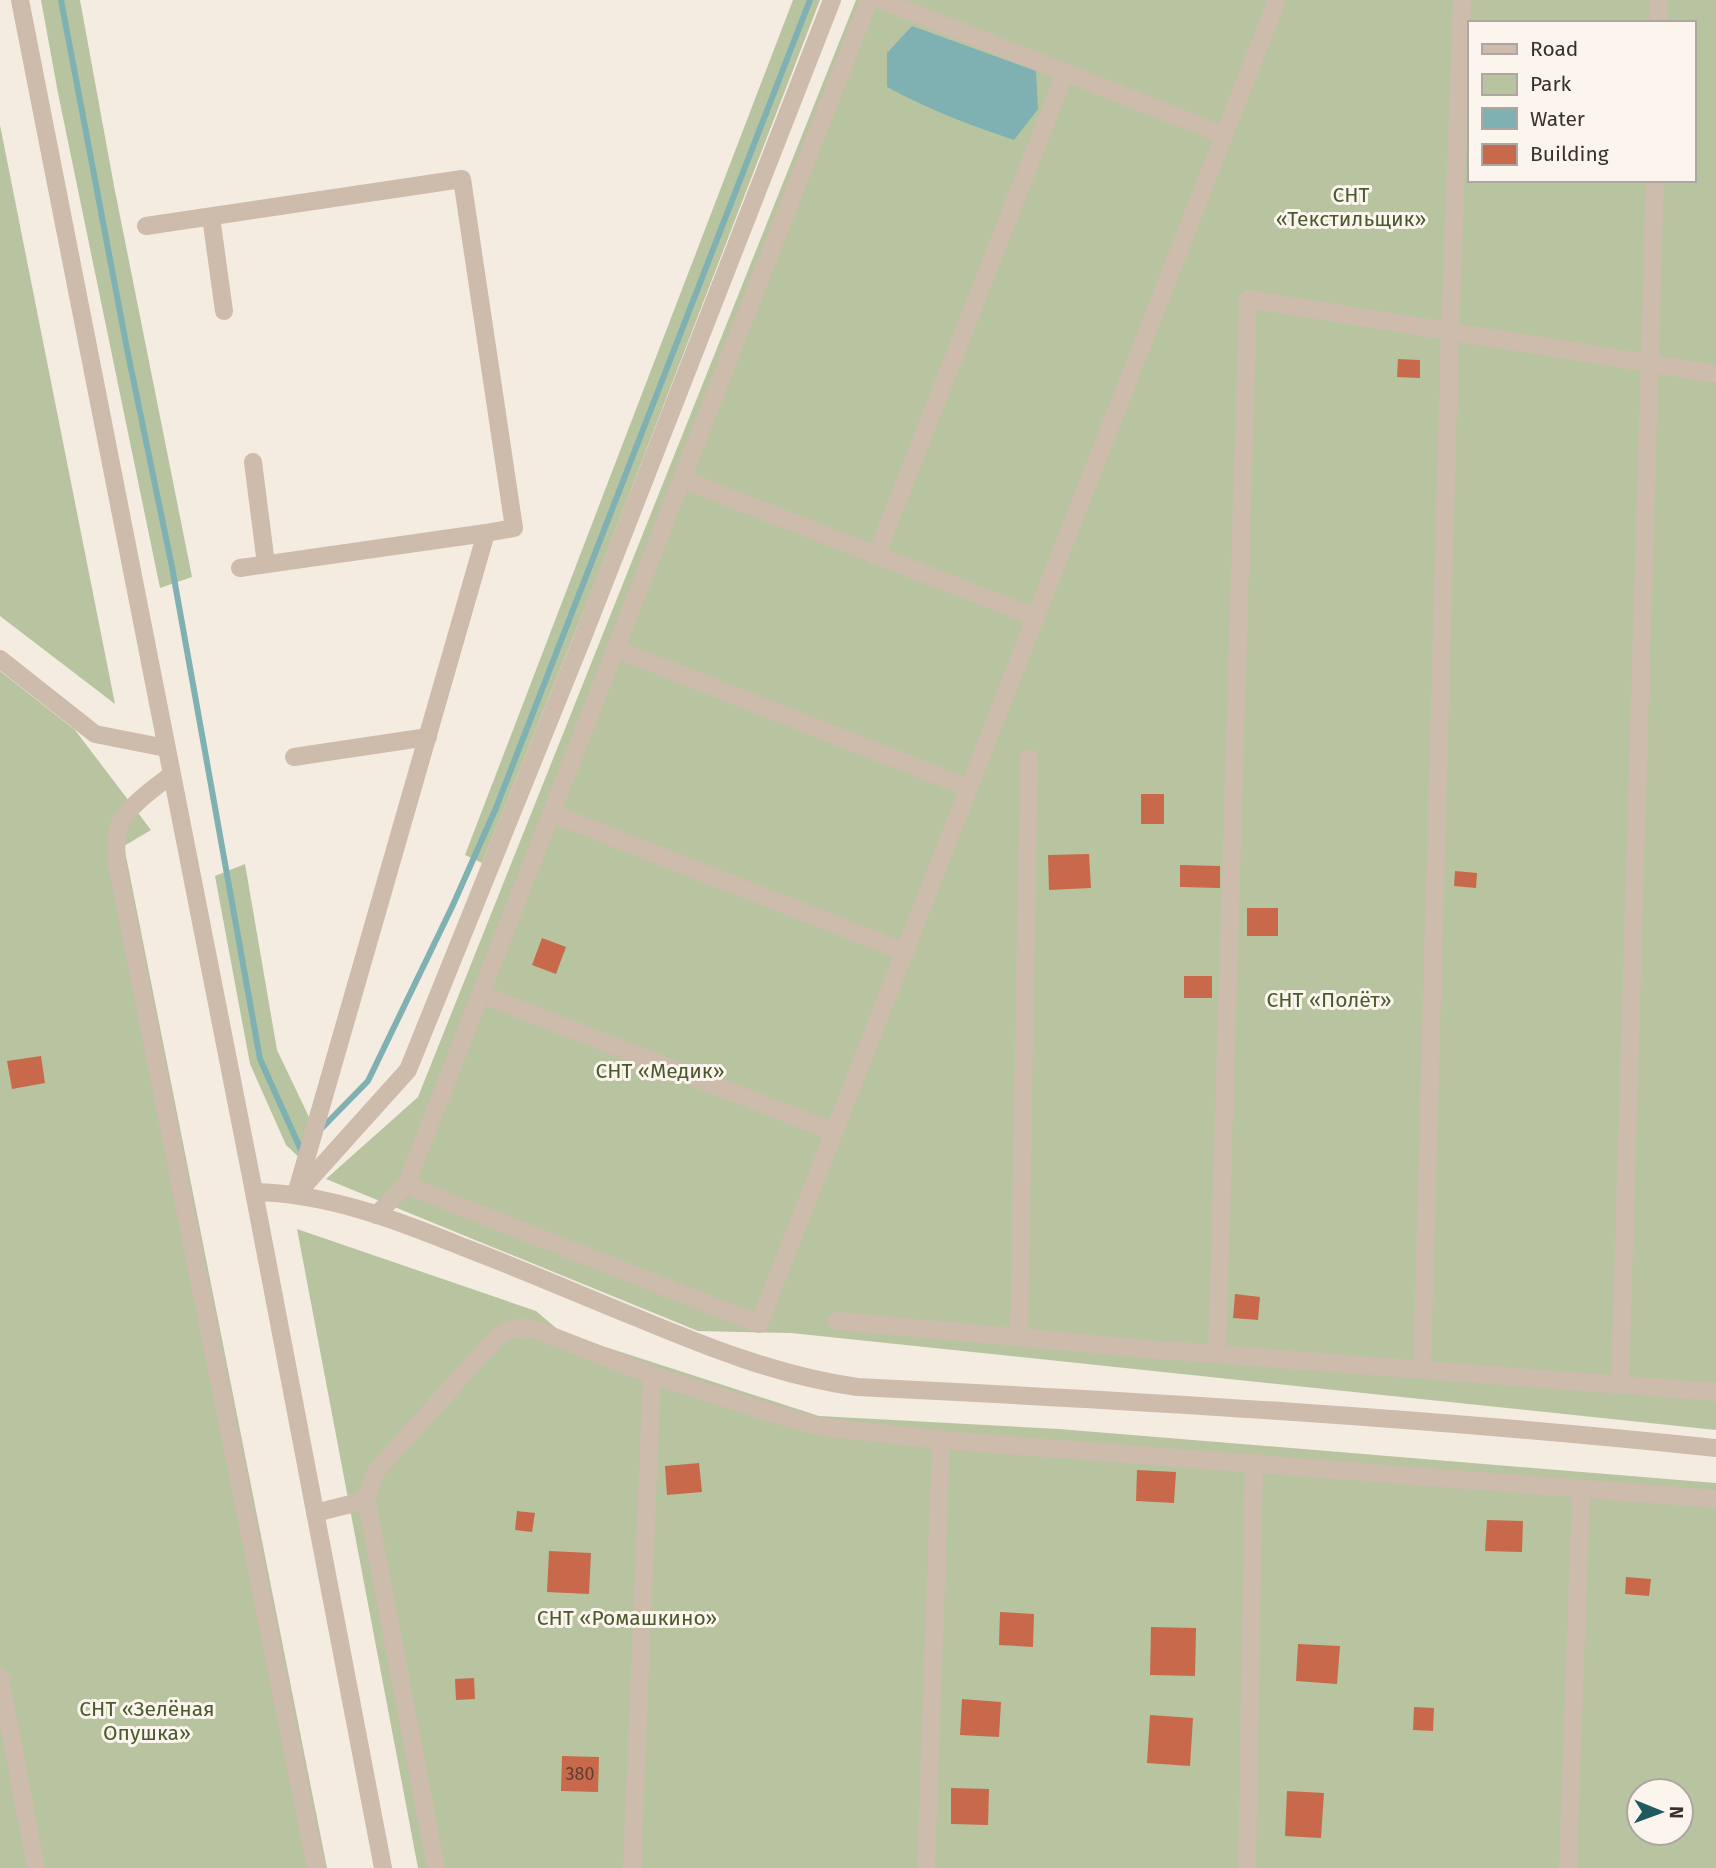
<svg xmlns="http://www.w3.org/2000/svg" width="1716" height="1868" font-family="'Fira Sans',sans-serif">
<rect width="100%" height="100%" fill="#f4ebe1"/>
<g fill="#b8c4a0" fill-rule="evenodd">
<polygon points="41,0 80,0 114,186 192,577 160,588 58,93"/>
<polygon points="793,0 820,0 591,593 482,863 465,855"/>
<path d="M856,0H1716V1430L791,1333L698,1331L326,1179L418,1097ZM1469,23H1693V180H1469Z"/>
<polygon points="0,125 115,704 0,616"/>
<polygon points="0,671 75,730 151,830 124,846 327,1868 0,1868"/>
<polygon points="245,864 277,1050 319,1138 305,1163 286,1145 250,1064 215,876"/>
<path d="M297,1229L536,1311L562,1333L819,1416L1059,1429L1716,1483V1868H418ZM1639,1791H1681V1833H1639Z"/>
</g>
<path fill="#7fb0b2" d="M912,26L1036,71L1038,109L1014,140C969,125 928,109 887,87V53Z"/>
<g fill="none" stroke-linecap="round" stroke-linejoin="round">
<g stroke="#7fb0b2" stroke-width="6">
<polyline points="61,0 127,349 172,567 260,1059 301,1150 304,1147"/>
<polyline points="321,1129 368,1081 452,907 496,808 810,0"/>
</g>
</g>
<g fill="#c8694b">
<polygon points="1398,359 1420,360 1420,378 1397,377"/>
<rect x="1141" y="794" width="23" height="30"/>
<polygon points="1089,854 1091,888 1049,890 1048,855"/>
<polygon points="1180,865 1220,866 1220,888 1180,887"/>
<polygon points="1455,871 1477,873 1476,888 1454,886"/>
<rect x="1247" y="908" width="31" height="28"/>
<polygon points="542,938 566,947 556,974 532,965"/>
<rect x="1184" y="976" width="28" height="22"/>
<polygon points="41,1056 45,1083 12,1089 7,1061"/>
<polygon points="1235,1294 1260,1297 1258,1320 1233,1318"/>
<polygon points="699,1463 702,1492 667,1495 665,1466"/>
<polygon points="1137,1470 1176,1472 1174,1503 1136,1501"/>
<polygon points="517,1511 535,1513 532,1532 515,1530"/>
<polygon points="1487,1520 1523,1521 1522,1552 1485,1551"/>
<polygon points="549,1551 591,1553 589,1594 547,1592"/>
<polygon points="1626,1577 1651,1579 1649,1596 1625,1594"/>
<polygon points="1000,1612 1034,1614 1033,1647 999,1645"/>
<polygon points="1151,1627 1196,1628 1195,1676 1150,1675"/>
<polygon points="1298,1644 1340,1646 1337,1684 1296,1681"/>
<polygon points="474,1678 475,1699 456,1700 455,1679"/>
<polygon points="962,1699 1001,1702 999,1737 960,1735"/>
<polygon points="1414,1707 1434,1708 1433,1731 1413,1730"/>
<polygon points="1150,1715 1193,1718 1190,1766 1147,1763"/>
<polygon points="562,1756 599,1757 598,1792 561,1791"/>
<polygon points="951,1788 989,1789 988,1825 951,1824"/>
<polygon points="1287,1791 1324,1793 1321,1838 1285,1836"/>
</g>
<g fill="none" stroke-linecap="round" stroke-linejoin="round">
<g stroke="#cdbbac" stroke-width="18">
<polyline points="20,0 254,1192 383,1868"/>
<polyline points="881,0 1224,135"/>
<polyline points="1659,23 1659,0"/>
<polyline points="211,217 224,311"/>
<polyline points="146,226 462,179 514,528 486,533 296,1194"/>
<polyline points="253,462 266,564"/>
<polyline points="682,479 1035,617"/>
<polyline points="876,556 1065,73"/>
<polyline points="240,568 486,533"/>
<polyline points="616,649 969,788"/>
<polyline points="0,659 95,734 166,748"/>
<polyline points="294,757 428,737"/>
<path d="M171,775C156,787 125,808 119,826C115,838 116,852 117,865L316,1868"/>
<polyline points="551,813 905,952"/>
<polyline points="481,994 834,1132"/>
<polyline points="406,1185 759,1324 1277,0"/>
<polyline points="301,1189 408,1070 583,637 832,0"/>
<path d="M254,1192C326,1193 397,1220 463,1247C521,1269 578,1294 635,1317C707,1347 779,1376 857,1387C1144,1401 1430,1418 1716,1448"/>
<polyline points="376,1215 406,1185 869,0"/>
<polyline points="837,1321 1148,1349 1716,1392"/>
<polyline points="1019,1336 1029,758"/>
<polyline points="1217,1354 1248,299 1716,374"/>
<polyline points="1422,1370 1450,333 1462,0"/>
<polyline points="1620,1385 1655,180"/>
<polyline points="315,1513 359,1502 366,1497"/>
<polyline points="0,1677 36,1868"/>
<path d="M436,1868L366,1497L377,1470L497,1337C511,1327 520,1326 536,1330L652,1375L788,1418L823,1427L941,1440L1716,1499"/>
<polyline points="632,1868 652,1375"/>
<polyline points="926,1868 941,1440"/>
<polyline points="1247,1868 1254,1462"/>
<polyline points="1568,1868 1581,1489"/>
</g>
</g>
<g text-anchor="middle" stroke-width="6" stroke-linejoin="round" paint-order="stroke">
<g font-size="18" fill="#5e3e33">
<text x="580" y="1780">380</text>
</g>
<g font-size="21" fill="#4a5a2e" stroke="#fbf5ee">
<text x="1351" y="202">СНТ<tspan x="1351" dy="24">«Текстильщик»</tspan></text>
<text x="1329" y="1007">СНТ «Полёт»</text>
<text x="660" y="1078">СНТ «Медик»</text>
<text x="627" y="1625">СНТ «Ромашкино»</text>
<text x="147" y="1716">СНТ «Зелёная<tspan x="147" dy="24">Опушка»</tspan></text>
</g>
</g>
<rect x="1468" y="21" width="228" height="161" fill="#fbf5ee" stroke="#aea6a0" stroke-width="2"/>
<rect x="1482" y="44" width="35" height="10" fill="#cdbbac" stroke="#aea6a0" stroke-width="2"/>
<text x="1530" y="56" font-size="21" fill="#3b302b">Road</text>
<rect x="1482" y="74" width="35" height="21" fill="#b8c4a0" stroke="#aea6a0" stroke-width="2"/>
<text x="1530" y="91" font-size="21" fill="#3b302b">Park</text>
<rect x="1482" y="108" width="35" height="21" fill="#7fb0b2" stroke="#aea6a0" stroke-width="2"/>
<text x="1530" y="126" font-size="21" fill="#3b302b">Water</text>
<rect x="1482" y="144" width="35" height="21" fill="#c8694b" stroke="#aea6a0" stroke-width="2"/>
<text x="1530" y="161" font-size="21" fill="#3b302b">Building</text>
<g transform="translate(1660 1812) rotate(91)"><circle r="33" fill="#fbf5ee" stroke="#aea6a0" stroke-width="2"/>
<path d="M0-5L12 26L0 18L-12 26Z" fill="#1f5a5e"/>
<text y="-10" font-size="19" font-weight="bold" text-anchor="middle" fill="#3b302b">N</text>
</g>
</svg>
